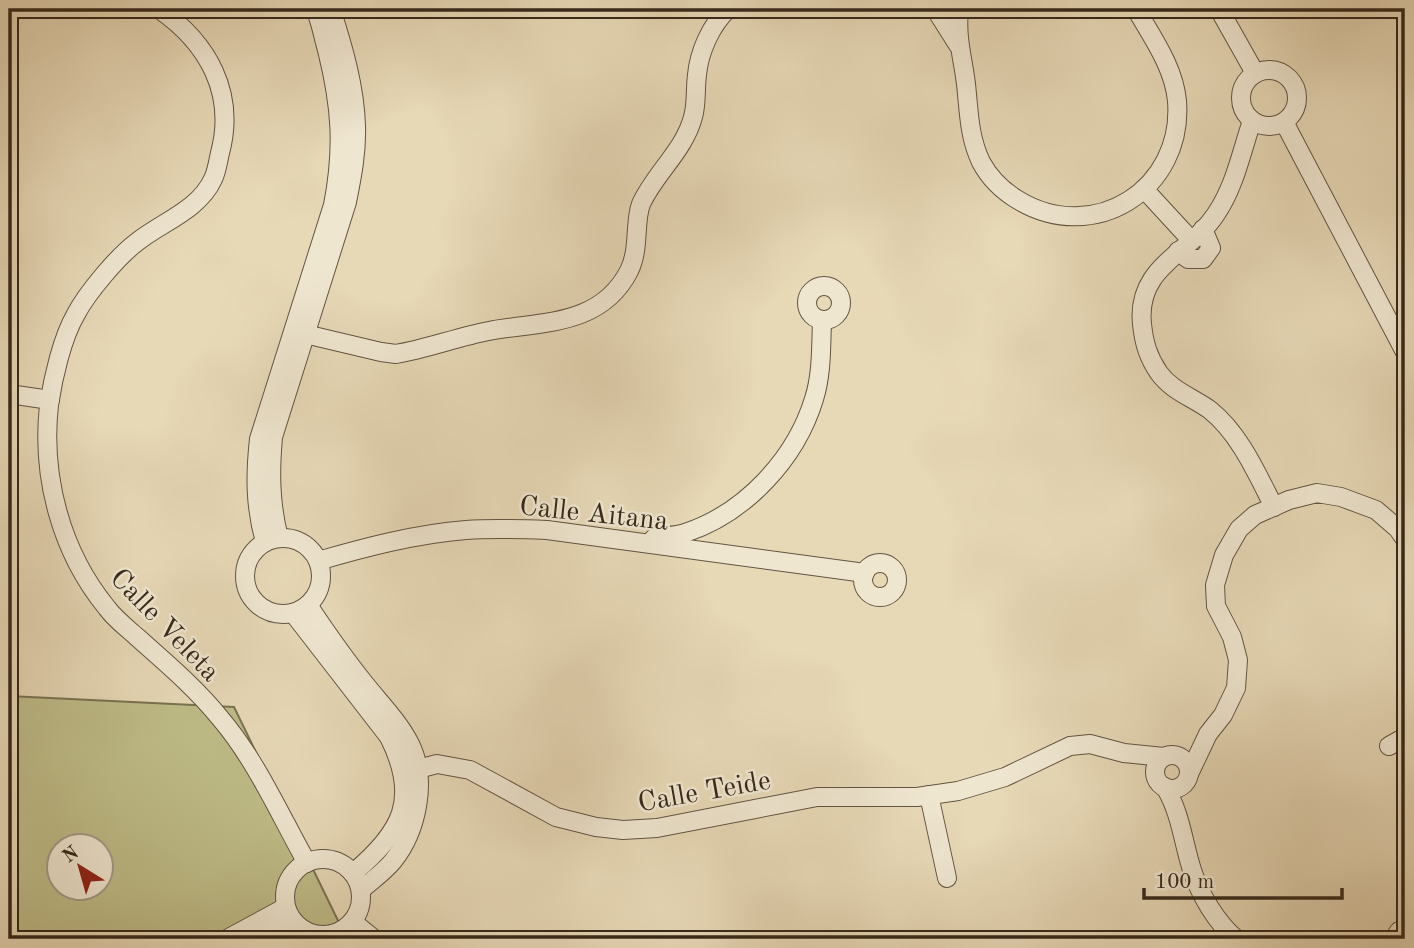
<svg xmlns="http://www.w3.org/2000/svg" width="1414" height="948" font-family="'Old Standard TT',serif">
<rect width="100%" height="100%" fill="#e7d8b6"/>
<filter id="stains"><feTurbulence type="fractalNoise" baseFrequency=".00286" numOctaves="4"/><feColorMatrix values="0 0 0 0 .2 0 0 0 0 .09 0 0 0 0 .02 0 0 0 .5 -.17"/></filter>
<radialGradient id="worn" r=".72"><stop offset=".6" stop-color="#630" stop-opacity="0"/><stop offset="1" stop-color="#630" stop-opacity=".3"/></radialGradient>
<path fill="#bebc88" stroke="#7a7252" stroke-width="2" fill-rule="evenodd" d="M9,696L234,707L347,939H9ZM60,846H102V888H60Z"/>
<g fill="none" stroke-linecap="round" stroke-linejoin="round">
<defs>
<g id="minor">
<path d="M159,9C208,43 236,93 220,153C218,161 217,171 213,179C199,210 162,222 137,242C118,256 87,293 76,314C62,338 53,378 49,405C41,477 61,552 107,608C115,619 127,628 137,637C166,663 196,688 220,718C256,760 280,815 307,863"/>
<polyline points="1219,9 1255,73"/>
<path d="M959,10C956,37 963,59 966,84C969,112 969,137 981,162C990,179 1003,191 1018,200C1094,246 1184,189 1177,101C1174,67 1152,37 1136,9"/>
<polyline points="939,15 958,45"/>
<circle cx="1269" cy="98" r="28"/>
<path d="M1252,121C1241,153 1235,186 1216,214C1190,254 1136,266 1142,324C1144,343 1148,357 1159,373C1172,391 1192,397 1210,410C1240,434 1257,474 1274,507"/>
<polyline points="1284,122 1405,352"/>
<polyline points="1144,189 1191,240"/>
<polyline points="1178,251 1188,259 1203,259 1211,248 1203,229"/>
<circle cx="824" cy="303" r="17"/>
<path d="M305,334L381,352L396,354C427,349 457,337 489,331C541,321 600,327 629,271C640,249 634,222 641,204C655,173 684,151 693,117C697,104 695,89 697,75C699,52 711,25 728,9"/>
<polyline points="9,394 50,400"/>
<circle cx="283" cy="576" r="38"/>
<path d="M279,538C270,503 270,472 273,437L347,202C352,177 357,152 356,126C355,87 343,46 331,9"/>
<path d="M654,538C664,536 676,536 685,533C746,513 796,458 814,399C822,374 821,346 822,320"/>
<path d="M265,542C255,507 255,475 259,439L333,205C344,148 341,106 327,50C323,37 321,22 315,9"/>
<path d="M318,561C366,547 416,534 466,530C493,528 520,529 547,530L865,573"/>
<circle cx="880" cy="580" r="17"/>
<path d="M308,605C326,632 344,658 365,684C380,703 399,722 410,744C428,780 417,831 393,861C384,872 371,881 361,890"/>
<path d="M293,613L389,737C420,799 402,832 353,873"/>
<polyline points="1389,746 1405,737"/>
<circle cx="1172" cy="772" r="17"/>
<polyline points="418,769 437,764 470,770 556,817 596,827 623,830 657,828 817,797 917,797 958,791 1005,777 1070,746 1090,744 1124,753 1164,757"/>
<polyline points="1189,774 1208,734 1223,715 1236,688 1238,660 1232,637 1216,606 1215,585 1224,555 1239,529 1255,515 1289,500 1317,493 1341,497 1376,510 1398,529 1405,539"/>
<path d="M1165,787C1181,814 1183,842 1192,870C1200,895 1217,923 1236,939"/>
<polyline points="929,795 947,878"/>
<circle cx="323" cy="897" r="38"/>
<polyline points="353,922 374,939"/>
<polyline points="227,939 286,907"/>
<polyline points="258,939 293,921"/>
<polyline points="1394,939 1399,931"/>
</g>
</defs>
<use href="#minor" stroke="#625442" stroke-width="20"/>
<use href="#minor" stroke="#efe6d0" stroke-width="18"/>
</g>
<g text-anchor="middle" stroke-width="5" stroke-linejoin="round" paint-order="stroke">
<g font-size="28" fill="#36281b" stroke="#efe6d0">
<text transform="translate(594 512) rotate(6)" y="10">Calle Aitana</text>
<text transform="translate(166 624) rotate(46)" y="10">Calle Veleta</text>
<text transform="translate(704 790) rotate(-10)" y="10">Calle Teide</text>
</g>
</g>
<rect width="1414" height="948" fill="none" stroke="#e7d8b6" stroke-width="35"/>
<rect x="10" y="10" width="1393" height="927" fill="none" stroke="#36281b" stroke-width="3.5"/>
<rect x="18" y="18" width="1379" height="913" fill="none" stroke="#36281b" stroke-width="2"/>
<g transform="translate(80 867) rotate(323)"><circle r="33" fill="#efe6d0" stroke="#a59a88" stroke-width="2"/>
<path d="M0-5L12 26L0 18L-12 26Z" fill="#8f2418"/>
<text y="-10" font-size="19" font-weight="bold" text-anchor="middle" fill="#36281b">N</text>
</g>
<path d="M1144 888v10h198v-10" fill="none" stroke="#36281b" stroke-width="3.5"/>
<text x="1155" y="888" font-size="21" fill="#36281b" stroke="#efe6d0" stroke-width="5" paint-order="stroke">100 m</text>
<rect width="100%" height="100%" filter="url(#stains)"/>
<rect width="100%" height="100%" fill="url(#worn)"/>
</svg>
